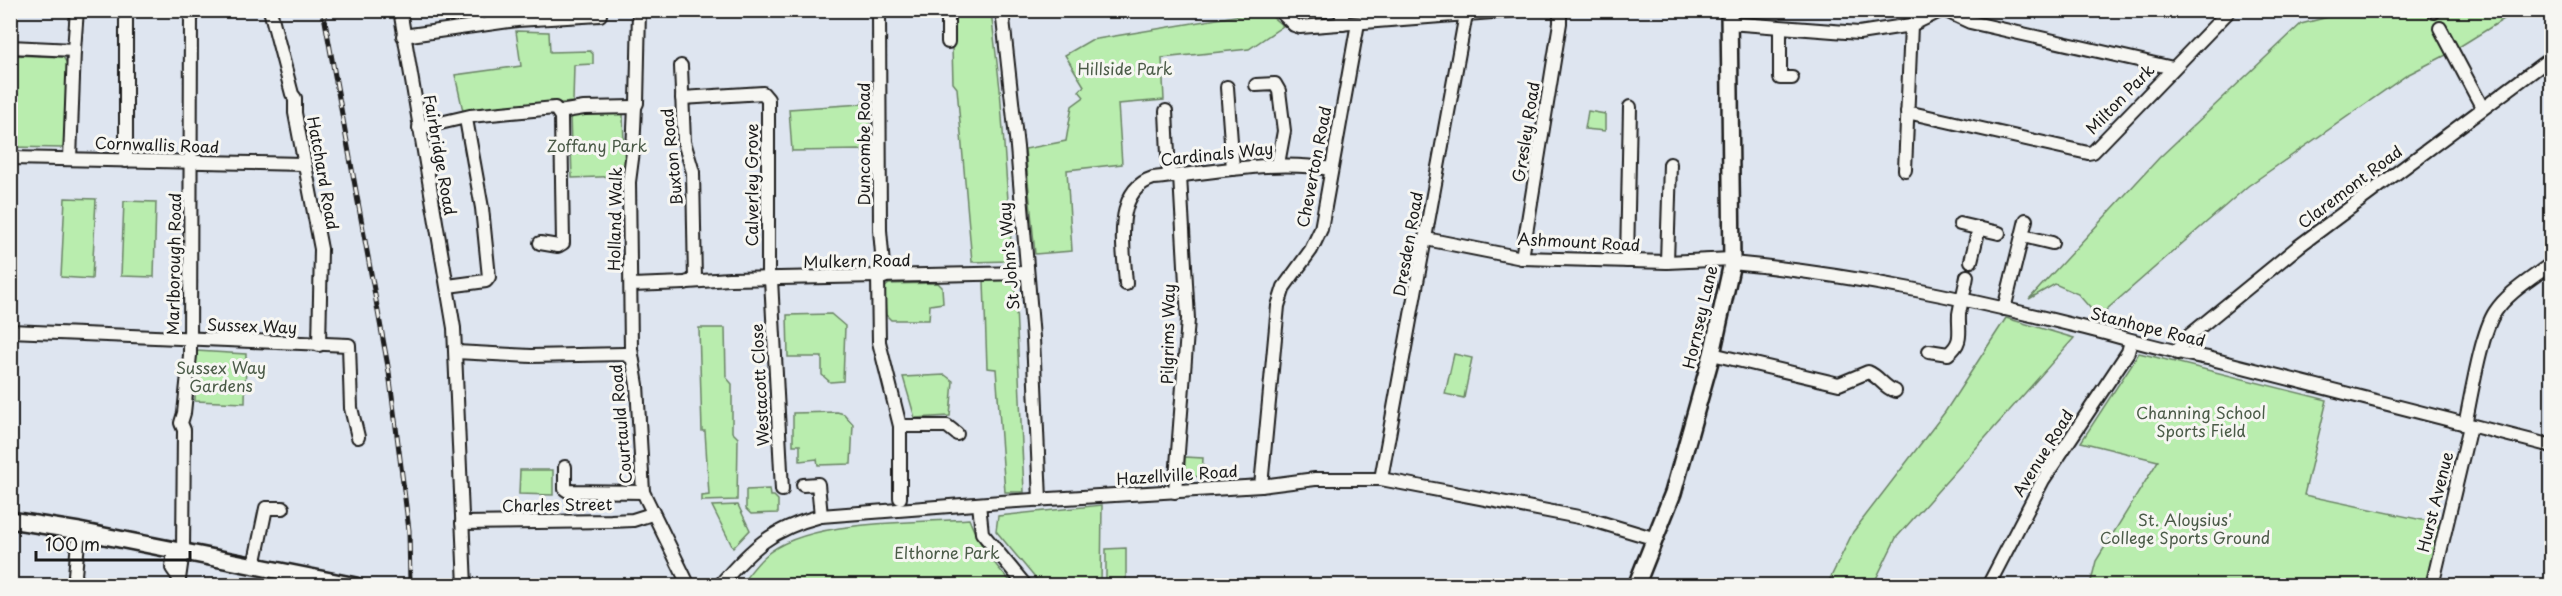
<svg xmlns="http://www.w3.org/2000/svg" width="2562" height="596" font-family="'Playpen Sans',sans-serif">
<rect width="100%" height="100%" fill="#dee5f0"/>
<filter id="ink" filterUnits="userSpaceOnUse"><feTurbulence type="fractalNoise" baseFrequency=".0167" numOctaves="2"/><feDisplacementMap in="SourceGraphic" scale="12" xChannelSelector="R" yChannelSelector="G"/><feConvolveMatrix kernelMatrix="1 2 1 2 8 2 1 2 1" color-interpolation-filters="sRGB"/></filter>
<g filter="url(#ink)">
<g fill="#b9edae" stroke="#6a8465" stroke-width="1.5">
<polygon points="951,11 991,11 1000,89 1012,256 1008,261 972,262 957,88 953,83"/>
<polygon points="1265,11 1283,26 1249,49 1162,58 1164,100 1118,104 1122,164 1067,170 1072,251 1035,254 1025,149 1066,141 1072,106 1084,97 1079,91 1084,86 1065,55 1091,40"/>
<polygon points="2351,11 2517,11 2446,55 2407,75 2248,186 2098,317 2078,294 2055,284 2029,299 2159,158 2301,24"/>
<polygon points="516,31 549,32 550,52 590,51 593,54 593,64 574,65 573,102 463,111 455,75 521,66"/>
<polygon points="11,55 63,57 69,66 65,145 62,148 11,147"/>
<polygon points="863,100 869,100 871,153 863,153 863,150 792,151 789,109 862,104"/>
<polygon points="1588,111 1605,114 1605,131 1585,129"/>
<polygon points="623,113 625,176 572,178 570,115"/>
<polygon points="65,198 96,199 92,279 61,277"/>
<polygon points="124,201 156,202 154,277 121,276"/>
<polygon points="1010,280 1015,283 1024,492 1005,492 996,369 987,368 984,281"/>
<polygon points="938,283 942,287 943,303 930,305 929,320 891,320 886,315 884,288 889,284"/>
<polygon points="831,314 845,326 843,381 830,382 822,375 822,357 788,357 787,315"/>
<polygon points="2006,318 2074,338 1896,538 1873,585 1827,585 1853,532 1945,412"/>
<polygon points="699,328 725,328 726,377 732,384 732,432 738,438 737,500 702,501 702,496 709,495 705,431 702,431"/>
<polygon points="196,351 246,354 245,403 195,401"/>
<polygon points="2139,353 2327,400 2304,495 2446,525 2432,585 2090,585 2096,561 2158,461 2081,442"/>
<polygon points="1454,354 1472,358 1464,398 1445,394"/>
<polygon points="945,375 953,381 950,416 915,418 903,377"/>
<polygon points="837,412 844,414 853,424 851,464 818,465 817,459 800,461 800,445 793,445 793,413"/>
<polygon points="1185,457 1203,458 1202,476 1184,478"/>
<polygon points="520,470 553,470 553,495 519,494"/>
<polygon points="769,489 770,496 774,496 778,500 778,513 751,514 746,509 746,490"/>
<polygon points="738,505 750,530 733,548 712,506"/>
<polygon points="1102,505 1101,585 1041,585 996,531 998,516"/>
<path d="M969,519C979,545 995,566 1014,585H740C748,576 755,565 764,557C804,519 915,523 969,519Z"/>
<polygon points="1126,548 1126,581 1106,582 1106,549"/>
</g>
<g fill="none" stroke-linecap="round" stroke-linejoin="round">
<defs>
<g id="minor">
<polyline points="126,10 126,161"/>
<polyline points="270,10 292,94 295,98 295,113 321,249 319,345"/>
<polyline points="400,10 454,328 465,586"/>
<polyline points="475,10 477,25"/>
<polyline points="639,10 637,103 635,107 633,151 629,182 631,349 637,385 643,492 689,586"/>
<polyline points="879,10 880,230 884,277"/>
<polyline points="1002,10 1017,147 1033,338 1040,500"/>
<polyline points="1279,10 1294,25 1300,27 1518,10"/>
<polyline points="1341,10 1343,24"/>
<polyline points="1944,10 1970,22 2173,68"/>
<polyline points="2433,10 2434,12"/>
<polyline points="1729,23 1859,33 1911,25 1942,10"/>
<polyline points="1780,28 1780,78 1792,78"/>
<polyline points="2440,28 2482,107"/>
<polyline points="403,36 517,20 600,15"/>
<polyline points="948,42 948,10"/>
<polyline points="10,47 74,50 70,159"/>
<polyline points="74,50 77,10"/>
<polyline points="681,66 684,142 693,172 695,281"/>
<polyline points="1256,85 1275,84 1279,91 1284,131 1278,164"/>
<polyline points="1227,87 1233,169"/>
<polyline points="682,98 763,93 768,99 768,279"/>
<polyline points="1166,111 1169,176"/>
<polyline points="559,112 584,108 635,107"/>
<polyline points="1907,112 2088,153 2093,152 2230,10"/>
<polyline points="419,128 470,116 555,108 561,117 563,243 558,246 540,243"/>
<polyline points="10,158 303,164"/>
<polyline points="1905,170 1911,25"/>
<polyline points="1960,224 1999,233"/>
<polyline points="2023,236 2052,243"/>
<polyline points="1426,239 1522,258 1667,262 1732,259"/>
<polyline points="1522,258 1560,23 1560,10"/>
<polyline points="1627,261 1630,107"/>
<polyline points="1971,261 1979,228"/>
<polyline points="1667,262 1670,164"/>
<path d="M1732,263C1851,274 1969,299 2085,328C2126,338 2166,351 2208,358L2552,446"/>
<polyline points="878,277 879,342 900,426 900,498"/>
<polyline points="771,279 782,490"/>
<polyline points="688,282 729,279 1027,273"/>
<path d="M1126,284C1124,250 1112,191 1153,178C1213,173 1272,159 1331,169"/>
<polyline points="631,285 685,283"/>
<polyline points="448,286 486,281 489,277 482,208 466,119"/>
<polyline points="2004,309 2026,220"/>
<polyline points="10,331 349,345 351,408 358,437"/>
<path d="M1929,351L1948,354C1964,342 1958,331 1959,314C1961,302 1965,289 1967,276"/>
<polyline points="456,352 531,356 624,354 632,358"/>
<polyline points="2177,353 2184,340 2299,246 2552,57"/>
<path d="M1712,354L1839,384L1868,372C1880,377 1883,387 1895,391"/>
<path d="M2465,425C2471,397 2481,333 2495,312C2508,292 2533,278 2552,263"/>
<polyline points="900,426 947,426 957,434"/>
<polyline points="565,467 565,489 568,491 643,492"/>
<polyline points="1381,479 1466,14"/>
<polyline points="803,485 818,484 821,516"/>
<polyline points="1261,486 1278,306 1284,287 1311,250 1321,229 1358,23"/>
<polyline points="1175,492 1188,319 1180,176"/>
<polyline points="979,504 982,533 1026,586"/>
<polyline points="462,523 611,521 633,520 652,514"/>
<polyline points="174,549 172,568 179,578"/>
<polyline points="254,566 266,508 283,508"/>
<polyline points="74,586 79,531"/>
<polyline points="178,586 183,551 184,430 181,423 184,413 190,355 191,10"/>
<path d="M719,586C752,548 771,529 821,516L1001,502L1261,486L1315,479H1381L1589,519L1656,539"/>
<polyline points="1988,586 2043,480 2128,352 2131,341"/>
<polyline points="2432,586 2470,426"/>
</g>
<g id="major">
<polyline points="10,520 79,531 356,586"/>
<polyline points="1636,586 1673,493 1712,354 1732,263 1729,10"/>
</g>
</defs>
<use href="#minor" stroke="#1c1c1c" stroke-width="16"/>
<use href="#major" stroke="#1c1c1c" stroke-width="20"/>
<use href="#minor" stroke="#f6f6f2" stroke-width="12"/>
<use href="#major" stroke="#f6f6f2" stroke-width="15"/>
<defs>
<polyline id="rail" points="323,10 389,372 409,530 410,586"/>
</defs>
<use href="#rail" stroke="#1c1c1c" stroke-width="5"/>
<use href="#rail" stroke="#f6f6f2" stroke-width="3" stroke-dasharray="9" stroke-linecap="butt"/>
</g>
</g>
<g text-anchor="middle" stroke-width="6" stroke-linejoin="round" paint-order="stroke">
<g font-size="16" fill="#4b5b48" stroke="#f6f6f2">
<text x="1125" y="75">Hillside Park</text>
<text x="597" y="152">Zoffany Park</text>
<text x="221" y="374">Sussex Way<tspan x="221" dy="18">Gardens</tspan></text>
<text x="2201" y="419">Channing School<tspan x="2201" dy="18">Sports Field</tspan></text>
<text x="2185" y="526">St. Aloysius'<tspan x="2185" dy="18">College Sports Ground</tspan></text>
<text x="947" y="559">Elthorne Park</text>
</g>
<g font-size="16" fill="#1c1c1c" stroke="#f6f6f2">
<text transform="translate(2120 99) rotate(-46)" y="6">Milton Park</text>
<text transform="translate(1526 132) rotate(-81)" y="6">Gresley Road</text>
<text transform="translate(864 144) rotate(-90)" y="6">Duncombe Road</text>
<text transform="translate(157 145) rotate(2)" y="6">Cornwallis Road</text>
<text transform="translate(1217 154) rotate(-6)" y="6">Cardinals Way</text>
<text transform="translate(440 155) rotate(80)" y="6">Fairbridge Road</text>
<text transform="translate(672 157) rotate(-96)" y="6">Buxton Road</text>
<text transform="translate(1314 167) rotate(-79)" y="6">Cheverton Road</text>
<text transform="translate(323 173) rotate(80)" y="6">Hatchard Road</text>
<text transform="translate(752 185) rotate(-90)" y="6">Calverley Grove</text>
<text transform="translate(2350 187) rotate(-37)" y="6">Claremont Road</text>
<text transform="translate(615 219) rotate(-89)" y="6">Holland Walk</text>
<text transform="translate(1579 242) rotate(3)" y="6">Ashmount Road</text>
<text transform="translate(1408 244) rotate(-80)" y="6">Dresden Road</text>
<text transform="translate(1009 256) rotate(-95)" y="6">St John's Way</text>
<text transform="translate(857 261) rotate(-1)" y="6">Mulkern Road</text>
<text transform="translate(174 264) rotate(-89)" y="6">Marlborough Road</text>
<text transform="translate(1700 317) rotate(-77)" y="6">Hornsey Lane</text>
<text transform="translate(252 326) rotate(2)" y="6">Sussex Way</text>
<text transform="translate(2148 327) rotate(14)" y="6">Stanhope Road</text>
<text transform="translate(1168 334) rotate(-89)" y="6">Pilgrims Way</text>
<text transform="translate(760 385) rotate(-93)" y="6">Westacott Close</text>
<text transform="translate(621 424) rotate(-95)" y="6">Courtauld Road</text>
<text transform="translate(2043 453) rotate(-58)" y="6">Avenue Road</text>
<text transform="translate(1177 475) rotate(-4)" y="6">Hazellville Road</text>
<text transform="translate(2435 502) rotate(-76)" y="6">Hurst Avenue</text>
<text transform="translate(557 505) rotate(-1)" y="6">Charles Street</text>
</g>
</g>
<rect width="2562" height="596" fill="none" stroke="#f6f6f2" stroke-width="36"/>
<rect x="18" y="18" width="2526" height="560" fill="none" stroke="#1c1c1c" stroke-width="2" filter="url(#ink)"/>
<path d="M36 551v9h154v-9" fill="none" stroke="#1c1c1c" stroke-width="3"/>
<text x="45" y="551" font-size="18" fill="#1c1c1c" stroke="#f6f6f2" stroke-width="4.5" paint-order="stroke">100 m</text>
</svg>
